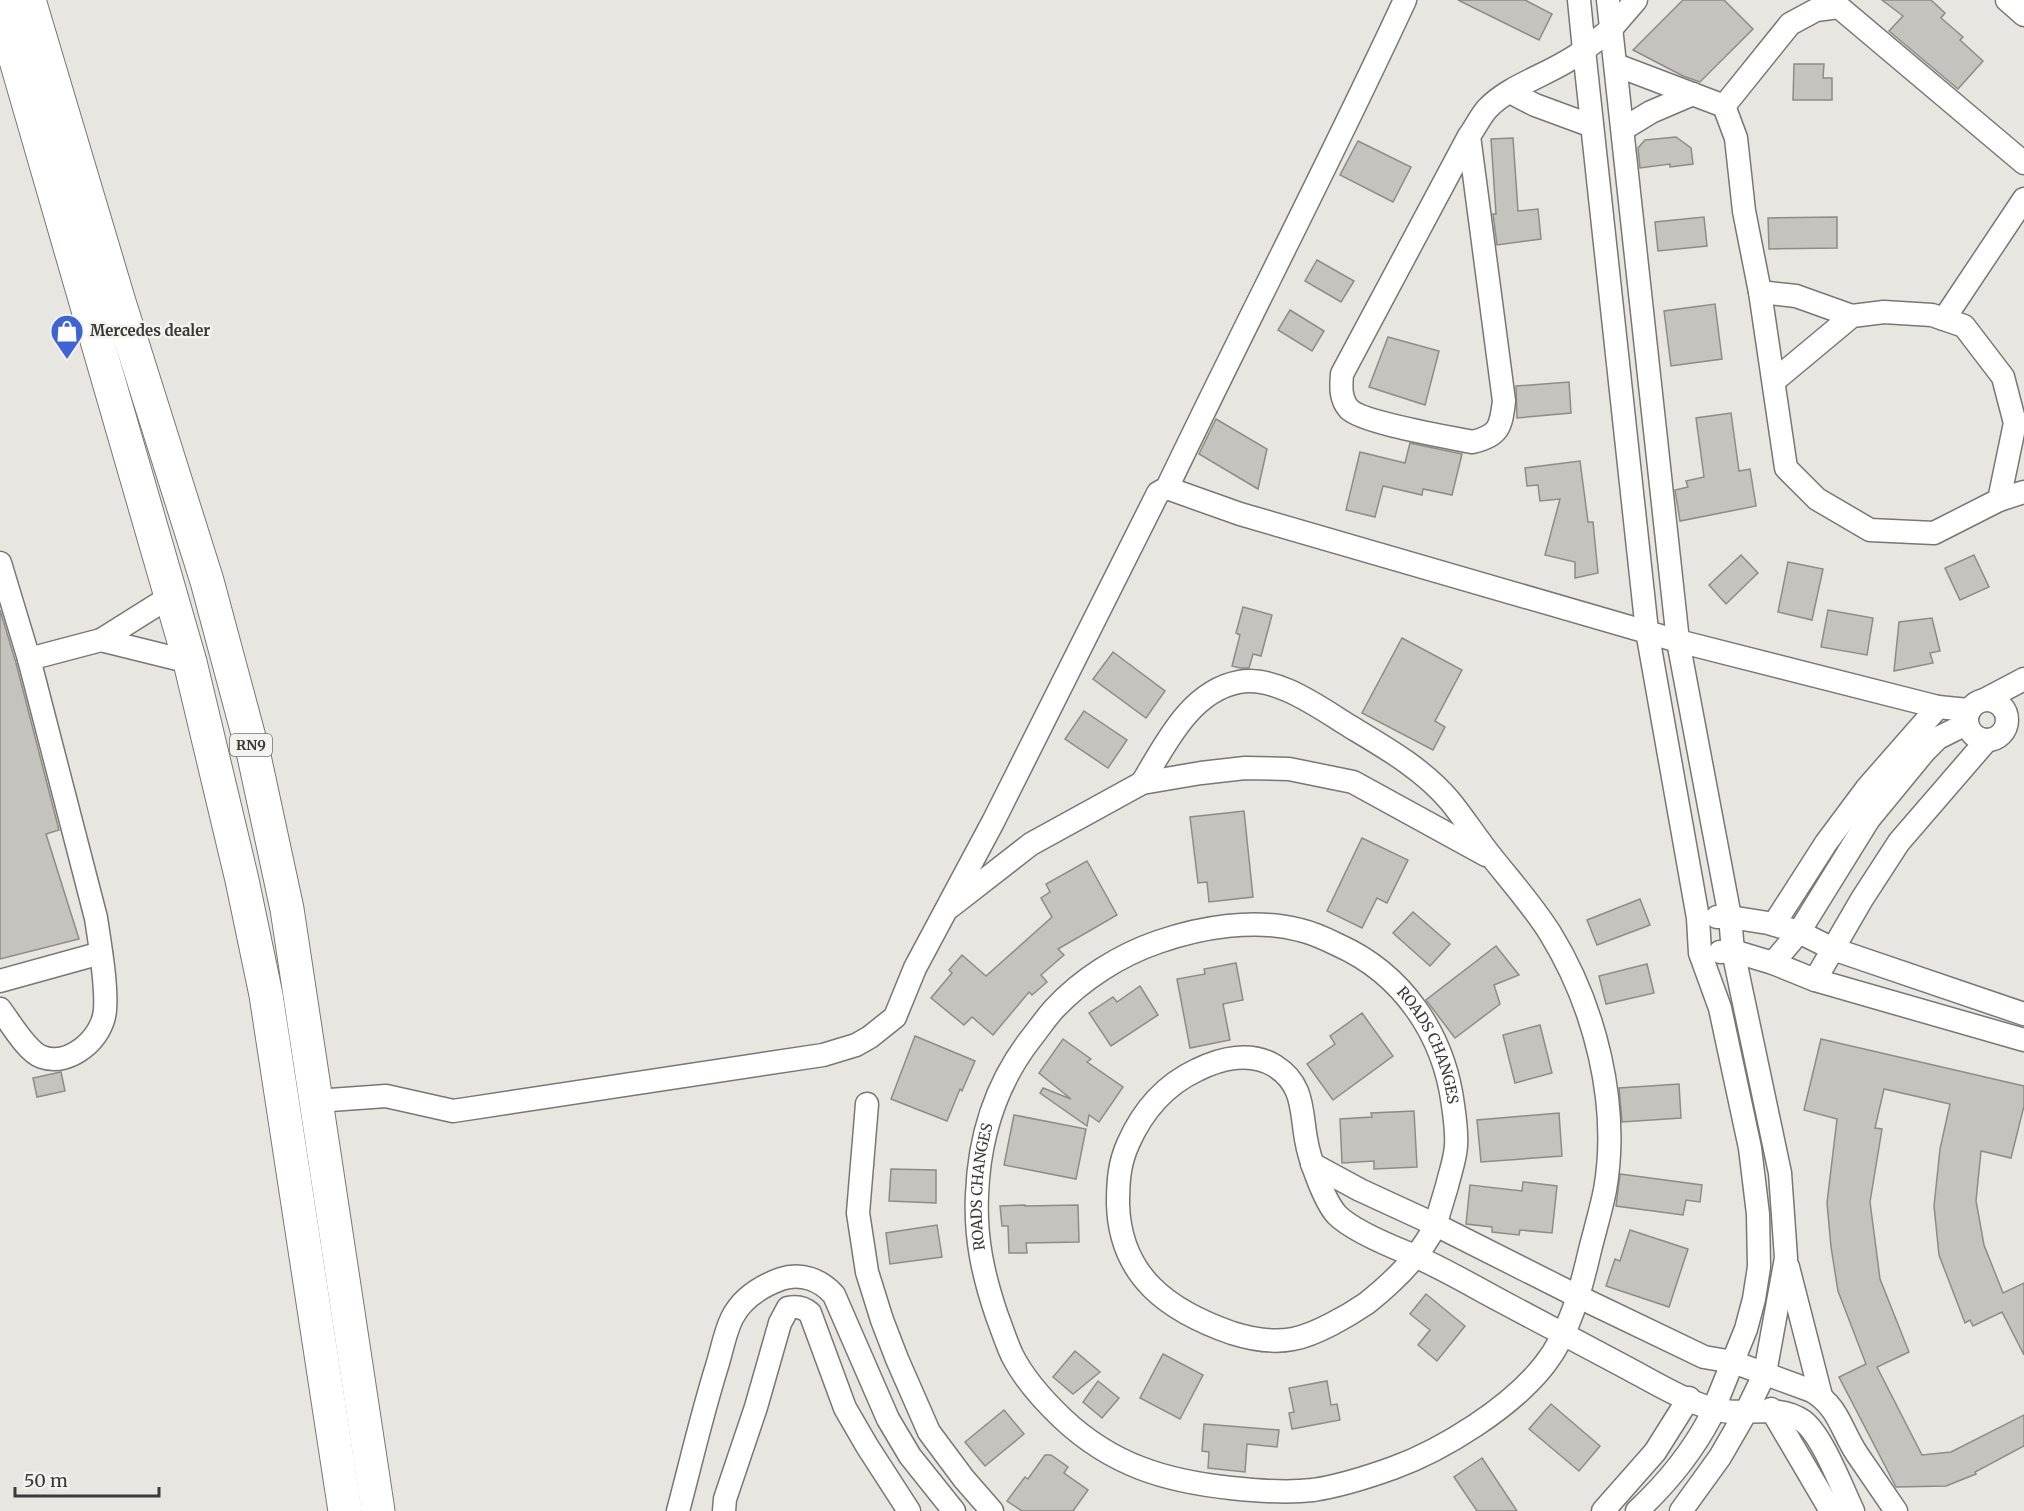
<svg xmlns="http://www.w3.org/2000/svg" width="2024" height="1511" font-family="Merriweather,serif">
<rect width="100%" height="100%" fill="#e7e6e0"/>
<g fill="#c4c3bd" stroke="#8e8c87" stroke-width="1.5">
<polygon points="1458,0 1525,0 1552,14 1539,40"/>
<polygon points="1683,0 1724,0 1753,29 1700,82 1683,76 1633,50"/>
<polygon points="1882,0 1931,0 1945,13 1941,18 1963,37 1960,40 1983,61 1958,89 1889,31 1903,16"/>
<polygon points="1794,64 1824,64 1823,78 1832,78 1832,100 1793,100"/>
<polygon points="1676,137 1691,148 1693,164 1670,167 1670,164 1640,168 1638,148 1645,140"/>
<polygon points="1513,138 1518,211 1538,209 1541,239 1497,245 1493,214 1496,214 1491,139"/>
<polygon points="1358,141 1411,167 1393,202 1340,175"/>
<polygon points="1704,217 1707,246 1658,251 1655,222"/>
<polygon points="1837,217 1837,248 1769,249 1768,218"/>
<polygon points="1317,260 1354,281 1341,302 1305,281"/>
<polygon points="1715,304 1722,359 1671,366 1664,311"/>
<polygon points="1290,310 1324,331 1312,351 1278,330"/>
<polygon points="1388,337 1439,351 1425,405 1369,387"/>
<polygon points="1569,382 1571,413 1517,418 1516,386"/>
<polygon points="1731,413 1739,471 1750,469 1756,506 1680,521 1675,490 1688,487 1686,481 1704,477 1696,418"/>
<polygon points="1216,419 1267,449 1258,489 1199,454"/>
<polygon points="1410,443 1462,454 1452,495 1423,489 1422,495 1383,486 1375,517 1346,510 1360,452 1405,463"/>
<polygon points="1580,461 1588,522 1593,522 1598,573 1575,578 1575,562 1545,555 1560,499 1540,501 1538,485 1527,486 1525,468"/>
<polygon points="1741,555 1758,573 1726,604 1709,585"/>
<polygon points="1974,555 1989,587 1960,600 1945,568"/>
<polygon points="1788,562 1823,569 1812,620 1778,612"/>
<polygon points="1243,607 1272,615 1261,656 1253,654 1249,668 1240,668 1232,666 1240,635 1236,633"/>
<polygon points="0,610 16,663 59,830 46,834 79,939 0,959"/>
<polygon points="1828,610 1873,618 1867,655 1821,647"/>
<polygon points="1932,618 1940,651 1930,653 1933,663 1894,671 1899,622"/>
<polygon points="1402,638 1462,670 1435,721 1445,727 1433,750 1362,713"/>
<polygon points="1113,652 1165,691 1146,718 1093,679"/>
<polygon points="1084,711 1127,740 1108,768 1065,739"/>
<polygon points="1244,811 1253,897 1209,902 1207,882 1198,883 1190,817"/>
<polygon points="1362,838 1408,860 1387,903 1377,898 1362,928 1327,911"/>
<polygon points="1087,861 1117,915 1058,949 1064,955 1041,975 1047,982 1032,995 1029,992 993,1035 972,1017 964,1025 931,998 952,973 949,970 962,955 986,976 1052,917 1041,898 1050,892 1046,884"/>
<polygon points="1640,899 1650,925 1597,945 1587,920"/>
<polygon points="1413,912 1450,944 1430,966 1393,933"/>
<polygon points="1496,946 1519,975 1494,985 1500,1004 1455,1038 1426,1000"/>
<polygon points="1236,963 1243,1000 1223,1004 1230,1040 1190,1048 1177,979 1205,974 1204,969"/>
<polygon points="1647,964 1654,993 1606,1004 1599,976"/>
<polygon points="1140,986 1158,1015 1111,1046 1089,1013 1113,997 1117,1002"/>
<polygon points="1362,1013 1393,1056 1333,1100 1307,1064 1335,1044 1330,1036"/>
<polygon points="1540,1025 1552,1073 1515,1083 1503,1035"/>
<polygon points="915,1036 975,1061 962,1091 960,1089 947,1121 891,1099"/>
<polygon points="1063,1039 1091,1059 1087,1062 1123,1087 1099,1122 1089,1115 1087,1126 1040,1093 1043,1088 1071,1099 1039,1073"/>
<polygon points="1821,1039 2024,1086 2024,1106 2011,1158 1981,1151 1976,1201 1984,1245 2003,1293 2024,1283 2024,1355 2002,1312 1973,1326 1970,1320 1965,1323 1939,1255 1934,1206 1940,1149 1950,1104 1884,1089 1875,1128 1882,1129 1870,1202 1880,1279 1909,1352 1877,1367 1922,1455 1951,1452 2024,1415 2024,1446 1975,1472 1976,1474 1946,1486 1896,1487 1839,1377 1866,1364 1838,1291 1831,1247 1827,1203 1837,1119 1804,1110"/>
<polygon points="61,1072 65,1091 37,1097 33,1078"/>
<polygon points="1679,1084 1681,1118 1622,1122 1619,1088"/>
<polygon points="1414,1111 1417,1167 1374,1169 1374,1161 1342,1163 1340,1119 1372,1117 1371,1113"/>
<polygon points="1559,1113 1562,1156 1481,1162 1477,1120"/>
<polygon points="1014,1115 1086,1129 1076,1179 1004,1165"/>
<polygon points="891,1169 936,1170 936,1203 889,1201"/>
<polygon points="1620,1174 1702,1185 1700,1202 1686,1200 1683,1215 1616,1206"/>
<polygon points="1523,1182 1557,1186 1552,1233 1520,1230 1519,1235 1492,1232 1492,1227 1466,1224 1470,1185 1522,1191"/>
<polygon points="1025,1205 1025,1206 1078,1205 1079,1242 1026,1243 1027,1253 1009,1253 1008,1226 1002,1226 1000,1206"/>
<polygon points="937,1225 942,1257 890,1264 886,1233"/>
<polygon points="1630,1230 1688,1249 1669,1307 1606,1286 1615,1259 1620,1261"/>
<polygon points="1426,1294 1465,1326 1437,1361 1418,1345 1430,1330 1410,1314"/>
<polygon points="1075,1351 1100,1372 1073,1394 1053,1377"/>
<polygon points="1163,1354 1203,1375 1180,1419 1140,1398"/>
<polygon points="1098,1381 1119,1398 1102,1418 1083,1402"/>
<polygon points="1327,1381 1331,1405 1337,1404 1340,1420 1292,1429 1289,1413 1294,1412 1289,1388"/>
<polygon points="1551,1404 1600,1446 1579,1471 1529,1429"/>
<polygon points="1004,1410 1024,1434 985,1466 965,1442"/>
<polygon points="1204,1424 1279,1430 1277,1447 1247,1444 1245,1472 1208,1468 1209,1452 1202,1451"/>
<polygon points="1045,1455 1051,1455 1068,1467 1064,1473 1088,1490 1073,1511 1022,1511 1007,1501 1025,1477 1028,1479"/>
<polygon points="1482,1458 1517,1511 1477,1511 1454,1477"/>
</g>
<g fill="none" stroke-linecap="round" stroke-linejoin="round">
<defs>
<g id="minor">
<polyline points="1608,0 1678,641 1730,917 1733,951 1780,1173 1786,1258 1765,1373 1746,1412 1720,1457 1681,1511"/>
<path d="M1636,0L1611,29L1584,50L1647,631L1698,918L1700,953L1720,1008L1750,1148L1758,1214L1759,1267L1754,1299L1746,1329L1710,1418C1692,1452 1665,1485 1637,1511"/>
<polyline points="2007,0 2024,15"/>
<polyline points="1616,65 1724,106 1736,138 1744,211 1760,292 1786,468 1817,499 1870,530 1934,533 1999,500 2024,492"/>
<polyline points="1510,92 1535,105 1592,126"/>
<polyline points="1724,106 1790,24 1816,10 1839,7 2024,163"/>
<polyline points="1623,129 1651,112 1693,94"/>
<path d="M1469,136L1342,374C1341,386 1340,399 1349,409C1363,423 1449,437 1472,442C1499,436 1501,427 1504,401L1469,136C1475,128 1480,117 1487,109C1510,84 1555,73 1584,50L1579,0"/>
<polyline points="1760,292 1796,296 1852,316"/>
<polyline points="1944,319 2024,199"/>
<polyline points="1774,381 1852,316 1884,312 1932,315 1964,326 2003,377 2015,423 1999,500"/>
<polyline points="1167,488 1240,514 1678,641 1938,707 1968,710"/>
<path d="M0,563L29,659L96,918C100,945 107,984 105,1010C103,1038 70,1067 42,1057C27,1052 10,1022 0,1009"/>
<polyline points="101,640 190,662"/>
<polyline points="29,659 101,640 171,596"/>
<polyline points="1986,699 2024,679"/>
<circle cx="1987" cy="720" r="20"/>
<path id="s1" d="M1142,783C1165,745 1190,691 1239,682C1276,675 1320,708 1351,727C1386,748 1423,769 1450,801C1463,817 1474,834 1487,851C1508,878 1531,903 1550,933C1595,1006 1620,1104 1605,1190C1601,1210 1595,1230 1590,1250C1581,1289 1570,1332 1545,1364C1512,1407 1443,1450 1393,1468C1368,1477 1340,1486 1313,1490C1286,1493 1258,1491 1231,1488C1165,1481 1112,1465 1063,1419C1043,1400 1024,1379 1012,1355C1006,1342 1002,1329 997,1316C983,1275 975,1238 977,1195C979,1139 995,1086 1029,1041C1038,1030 1045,1019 1054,1009C1082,979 1120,955 1158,942C1201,927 1255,918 1300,930C1313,933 1326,939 1338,945C1403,974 1444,1035 1453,1105C1455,1119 1457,1132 1456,1146C1455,1160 1450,1173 1447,1186C1446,1189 1436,1223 1435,1226C1421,1255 1392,1283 1367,1303C1348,1316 1315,1335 1293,1339C1273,1343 1251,1339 1232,1333C1169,1311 1120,1277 1118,1204C1118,1182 1119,1164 1128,1144C1142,1112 1165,1085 1197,1070C1221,1058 1251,1051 1275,1066C1304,1084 1301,1111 1306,1139C1309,1158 1324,1201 1337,1215C1352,1230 1390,1246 1410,1254C1441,1267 1471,1285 1501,1301C1544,1324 1587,1347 1629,1369C1655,1383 1695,1407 1723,1411C1750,1415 1779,1404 1803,1421C1822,1435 1842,1488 1853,1511"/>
<polyline points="950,907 1031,844 1142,783 1201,773 1245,768 1289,769 1353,782 1486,855"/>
<polyline points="1717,917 1730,917 1768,923 1799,932 1833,949 2024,1014"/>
<polyline points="1774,924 1826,843 1867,788 1938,707"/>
<polyline points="1720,952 1733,951 1773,963 1815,980 2024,1040"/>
<polyline points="1773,963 1799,932 1869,819 1924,752 1938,738 1966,724"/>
<polyline points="1815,980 1862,899 1899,842 1987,740"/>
<polyline points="0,981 101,953"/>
<path d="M316,1101L386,1096L453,1111L823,1055L856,1045L870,1037L895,1017L915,968L993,822L1158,493L1167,488C1245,325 1329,164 1405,0"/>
<polyline points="867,1104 858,1213 867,1272 882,1320 897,1359 929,1432 964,1479 992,1511"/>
<path d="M1312,1164L1360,1190L1436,1225L1579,1297L1704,1357L1733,1362L1812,1391C1839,1407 1841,1430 1857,1454C1870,1473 1883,1492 1896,1511"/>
<polyline points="1788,1267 1821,1396"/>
<polyline points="1771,1409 1831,1511"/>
<path d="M678,1511C691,1462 702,1414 717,1366C722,1350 725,1332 732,1318C742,1298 762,1286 781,1279C801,1272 821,1280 834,1295L888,1419L910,1456L954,1511"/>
<path d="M724,1511L725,1499L756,1407L780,1323L788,1308C797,1306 803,1307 810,1313L845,1408L867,1446L909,1511"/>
<polyline points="1603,1511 1655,1452 1689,1398"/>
</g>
<g id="highway">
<polyline points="29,0 119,302 207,581 254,756 287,909 378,1511"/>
<polyline points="0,5 190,662 242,880 266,995 345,1511"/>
</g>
</defs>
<use href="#minor" stroke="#787772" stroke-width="25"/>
<use href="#highway" stroke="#787772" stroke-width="35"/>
<use href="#minor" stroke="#fff" stroke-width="22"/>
<use href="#highway" stroke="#fff" stroke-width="33"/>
</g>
<defs>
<symbol id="shop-pin" viewBox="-11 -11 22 30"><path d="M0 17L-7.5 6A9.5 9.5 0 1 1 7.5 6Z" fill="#3d64d6" stroke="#f5f3ed"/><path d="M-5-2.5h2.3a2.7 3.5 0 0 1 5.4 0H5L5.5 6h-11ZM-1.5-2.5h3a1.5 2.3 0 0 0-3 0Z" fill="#fff"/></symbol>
</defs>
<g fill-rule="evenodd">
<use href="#shop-pin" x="48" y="312" width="38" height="52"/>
</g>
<g text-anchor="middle" stroke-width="5" stroke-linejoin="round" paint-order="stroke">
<rect fill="#f5f3ed" stroke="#72716e" stroke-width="1.5" x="230" y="734" width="42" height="22" rx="4.5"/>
<g font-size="14" font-weight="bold" fill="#3a3937">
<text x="251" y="750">RN9</text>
</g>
<g font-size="15" font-weight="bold" fill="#3a3937" stroke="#f5f3ed" text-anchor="start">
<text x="90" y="336">Mercedes dealer</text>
</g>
<g font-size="15" fill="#3a3937" stroke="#f5f3ed">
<text dy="5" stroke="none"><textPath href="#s1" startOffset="2452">ROADS CHANGES</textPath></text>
<text dy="5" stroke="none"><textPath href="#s1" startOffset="1804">ROADS CHANGES</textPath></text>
</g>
</g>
<path d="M15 1487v9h144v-9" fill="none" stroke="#3a3937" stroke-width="3"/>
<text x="24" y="1487" font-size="18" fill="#3a3937" stroke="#f5f3ed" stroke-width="4.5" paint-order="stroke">50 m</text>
</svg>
